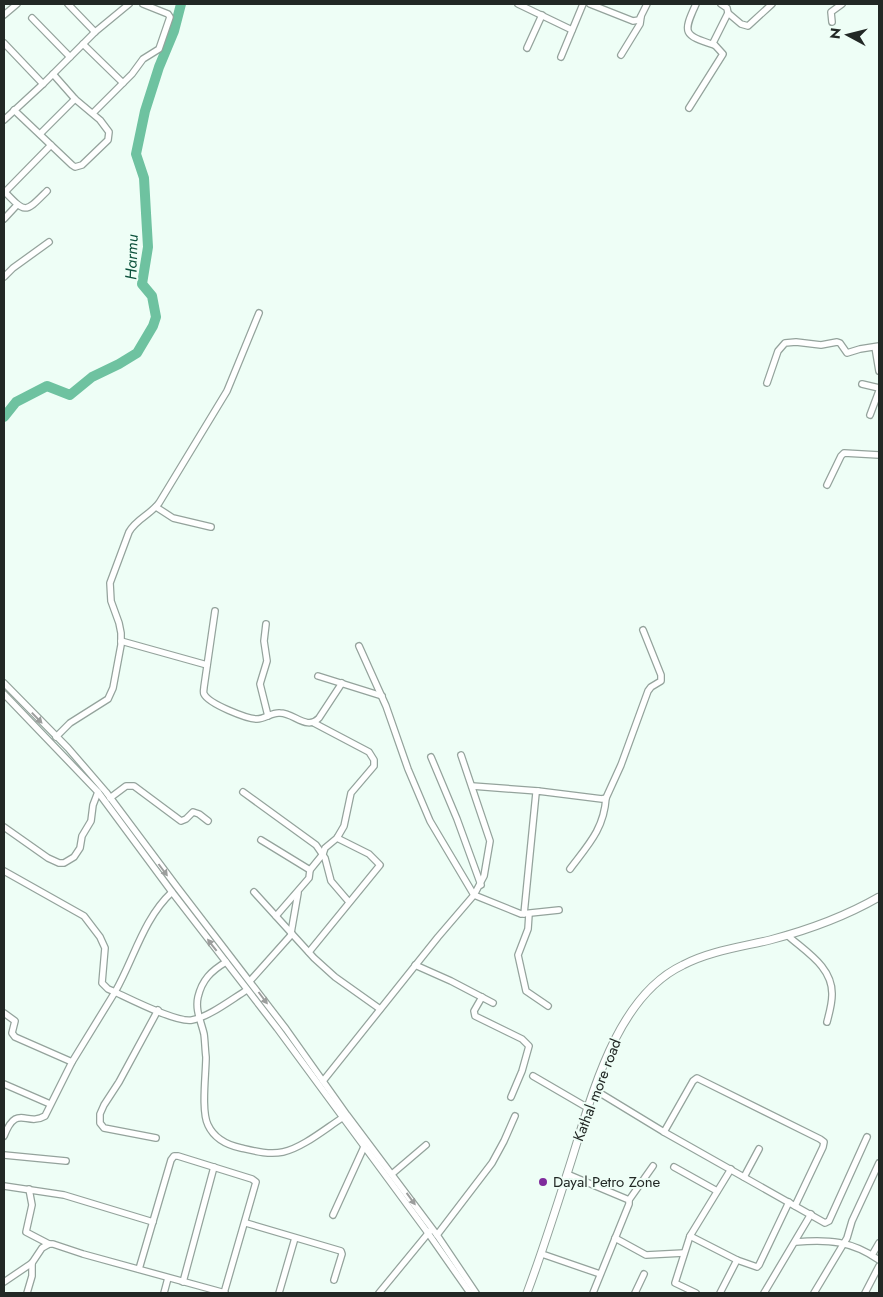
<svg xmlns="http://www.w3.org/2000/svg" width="883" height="1297" font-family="Jost,sans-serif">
<rect width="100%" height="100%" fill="#eefef6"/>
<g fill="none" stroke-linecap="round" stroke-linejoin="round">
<polyline stroke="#6ec2a0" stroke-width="10" points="4,417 16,402 47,386 70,395 92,377 119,364 137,353 153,326 156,317 152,296 142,284 148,247 146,213 144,178 136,154 145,111 159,67 174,31 181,4"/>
<defs>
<g id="minor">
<polyline points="68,4 95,32"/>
<polyline points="518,4 572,30"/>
<polyline points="590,4 633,21 639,20 647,4"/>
<path d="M696,4C682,34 684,35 714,45"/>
<polyline points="728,13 741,24 748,26 772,4"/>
<polyline points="4,15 17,4"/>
<polyline points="32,18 70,57"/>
<polyline points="832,22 831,12 842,4"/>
<polyline points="4,43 43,84"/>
<polyline points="83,44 123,83"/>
<polyline points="527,48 542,15"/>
<polyline points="621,55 640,24 641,17"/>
<polyline points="561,57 583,4"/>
<polyline points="689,108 723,54 713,43 728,13 727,8 721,4"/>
<polyline points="14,110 72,165 75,167 82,165 108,140 109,132 100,120 75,99 53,74"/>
<polyline points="93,113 132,74 143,59 159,49 170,17 168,14 143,4"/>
<polyline points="4,120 43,84 95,32 129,4"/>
<polyline points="40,134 75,99"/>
<path d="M4,191C26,214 25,213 47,191"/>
<polyline points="5,192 51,145"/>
<polyline points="4,219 17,205"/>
<polyline points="4,277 13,268 49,242"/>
<polyline points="875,347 879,371"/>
<polyline points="767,383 778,351 785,343 796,342 821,345 837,342 840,343 847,353 860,349 879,346"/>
<polyline points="862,384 879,388"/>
<polyline points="870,415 879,391"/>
<polyline points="827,485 841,456 844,453 879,455"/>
<polyline points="156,507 173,518 211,527"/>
<path d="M215,611L204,687C204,689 203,692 204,694C209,704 247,719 257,719C265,719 272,712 280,713C294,713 307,731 319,718L342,683"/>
<polyline points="266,624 264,641 267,661 260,684 268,716"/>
<polyline points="121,641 207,665"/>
<polyline points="359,646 386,706 408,769 430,821 474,895 521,914 559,910"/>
<polyline points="318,676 382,696"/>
<polyline points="4,683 68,748 106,792 177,887 286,1029 347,1115 437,1235 476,1293"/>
<polyline points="4,694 98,792 172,892 277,1028 428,1233 470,1293"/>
<path d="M56,737L70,723L108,699L113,688L121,645V633L119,623L111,601L110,583L129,532C136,519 150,515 159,503L227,391L259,313"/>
<polyline points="431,757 457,819 481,885"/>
<polyline points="472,786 538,791"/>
<polyline points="243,792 316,845 325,858 331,881 349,902"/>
<polyline points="110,798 126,786 134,786 181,821 186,819 193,812 199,814 208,821"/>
<polyline points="4,827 48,858 59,863 64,863 74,857 80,848 82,836 91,821 93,805 98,792"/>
<polyline points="261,840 310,870 309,878 276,916"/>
<path d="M570,869C588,845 604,829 606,798"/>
<polyline points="310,870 323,854 325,848 337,838 344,826 351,793 374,766 374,760 369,752 314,723"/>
<path d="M4,871L84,916L100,937L105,948L102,983L108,989L115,992C134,959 143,919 172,892"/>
<polyline points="254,892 314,958 335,977 380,1009"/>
<polyline points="524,914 536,793 538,791 602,799 606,798 621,765 648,691 651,687 661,681 661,675 643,630"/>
<polyline points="529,914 528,929 518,955 526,991 548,1006"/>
<polyline points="291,933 298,893"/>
<path d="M787,935C806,952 833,967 832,995C832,1004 829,1014 827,1022"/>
<polyline points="309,952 380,865 369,854 337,838"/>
<path d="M226,962C211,971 202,980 198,997C195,1010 201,1021 204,1034C205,1041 205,1049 206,1057C206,1074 201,1111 208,1125C214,1138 227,1145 241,1148C254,1151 269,1155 283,1152C302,1148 325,1129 342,1118"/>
<polyline points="415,965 451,981 493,1003"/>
<polyline points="250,981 292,934"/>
<polyline points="482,997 474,1011 475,1016 522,1039 529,1046 522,1071 511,1097"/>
<polyline points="4,1013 15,1021 12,1033 15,1037 72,1062"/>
<polyline points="533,1076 588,1108"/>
<polyline points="323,1081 438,937 474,895 484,876 490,841 461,755"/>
<polyline points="4,1084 50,1104"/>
<polyline points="595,1090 664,1132 825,1223 829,1221 867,1137"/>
<polyline points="664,1132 693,1081 697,1078 820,1139 824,1142 823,1147 795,1206"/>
<path d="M4,1136C17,1103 26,1127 45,1116L72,1062L115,992C130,999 177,1023 192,1020C209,1017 232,999 247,990"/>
<polyline points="156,1138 104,1128 100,1123 100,1114 104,1105 119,1082 158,1010"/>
<polyline points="4,1155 66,1161"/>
<polyline points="674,1167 717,1191"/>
<polyline points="392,1174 426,1145"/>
<polyline points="567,1174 629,1200 629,1204 593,1293"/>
<polyline points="744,1177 759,1149"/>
<polyline points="4,1186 64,1195 153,1222"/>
<polyline points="29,1189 32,1205 26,1232 49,1244"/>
<polyline points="629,1200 653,1166"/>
<polyline points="333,1215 364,1147"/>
<polyline points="246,1223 341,1251 342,1254 334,1280"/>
<polyline points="437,1235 492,1163 504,1141 515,1116"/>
<polyline points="690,1236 675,1283 696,1293"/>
<polyline points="615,1238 646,1255 684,1253"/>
<path d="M796,1242C828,1239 852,1241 879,1260"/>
<polyline points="542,1254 600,1274"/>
<polyline points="872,1255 879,1243"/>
<polyline points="737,1260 757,1267 759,1265 789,1202"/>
<polyline points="139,1269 171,1160 174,1156 178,1156 252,1179 256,1182 224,1293"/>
<polyline points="4,1282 32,1263 42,1248 49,1244 53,1244 83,1254 225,1293"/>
<polyline points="183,1282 214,1167"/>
<polyline points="27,1293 32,1276 32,1263"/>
<polyline points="164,1293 168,1278"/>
<polyline points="279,1293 295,1238"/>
<polyline points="379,1293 430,1231"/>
<polyline points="635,1293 644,1274"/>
<polyline points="720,1293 737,1260 690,1236 731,1169"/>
<polyline points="764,1293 811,1214"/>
<polyline points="814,1293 847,1238 852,1221 879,1163"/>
<polyline points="865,1293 879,1266"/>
</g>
<path id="major" d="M527,1293C542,1253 555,1212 568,1171C590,1104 613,998 683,965C710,951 741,947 770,940C808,930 846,916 879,897"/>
</defs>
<use href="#minor" stroke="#94a39c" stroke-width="8"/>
<use href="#major" stroke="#94a39c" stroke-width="9"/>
<use href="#minor" stroke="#fff" stroke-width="5.5"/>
<use href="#major" stroke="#fff" stroke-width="7"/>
</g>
<defs><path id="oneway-solid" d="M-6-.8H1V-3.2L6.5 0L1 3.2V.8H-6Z" transform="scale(1.25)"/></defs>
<g fill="#9c9e9d">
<use href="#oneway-solid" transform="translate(37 718) rotate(46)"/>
<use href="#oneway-solid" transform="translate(163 870) rotate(53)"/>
<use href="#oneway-solid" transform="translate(212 945) rotate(-128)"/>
<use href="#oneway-solid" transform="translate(263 998) rotate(53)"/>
<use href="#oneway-solid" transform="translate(411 1199) rotate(54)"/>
</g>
<circle fill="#7f2c9c" stroke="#eefef6" stroke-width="2" cx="543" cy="1182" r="5"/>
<g text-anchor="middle" stroke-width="4" stroke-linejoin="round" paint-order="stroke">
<g font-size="15" fill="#222825" stroke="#eefef6">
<text transform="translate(597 1090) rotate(-69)" y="5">Kathal more road</text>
</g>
<g font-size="15" fill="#222825" stroke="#eefef6" text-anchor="start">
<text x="553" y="1187">Dayal Petro Zone</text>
</g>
<g font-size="16" font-style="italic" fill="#0c523c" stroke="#eefef6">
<text transform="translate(131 257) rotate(-88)" y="6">Harmu</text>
</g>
</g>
<rect width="883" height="1297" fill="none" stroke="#222825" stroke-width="10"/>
<g transform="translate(848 35) rotate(277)" stroke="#eefef6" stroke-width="4" paint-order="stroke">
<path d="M0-4L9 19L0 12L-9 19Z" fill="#222825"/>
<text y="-8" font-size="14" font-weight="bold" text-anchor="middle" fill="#222825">N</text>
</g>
</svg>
